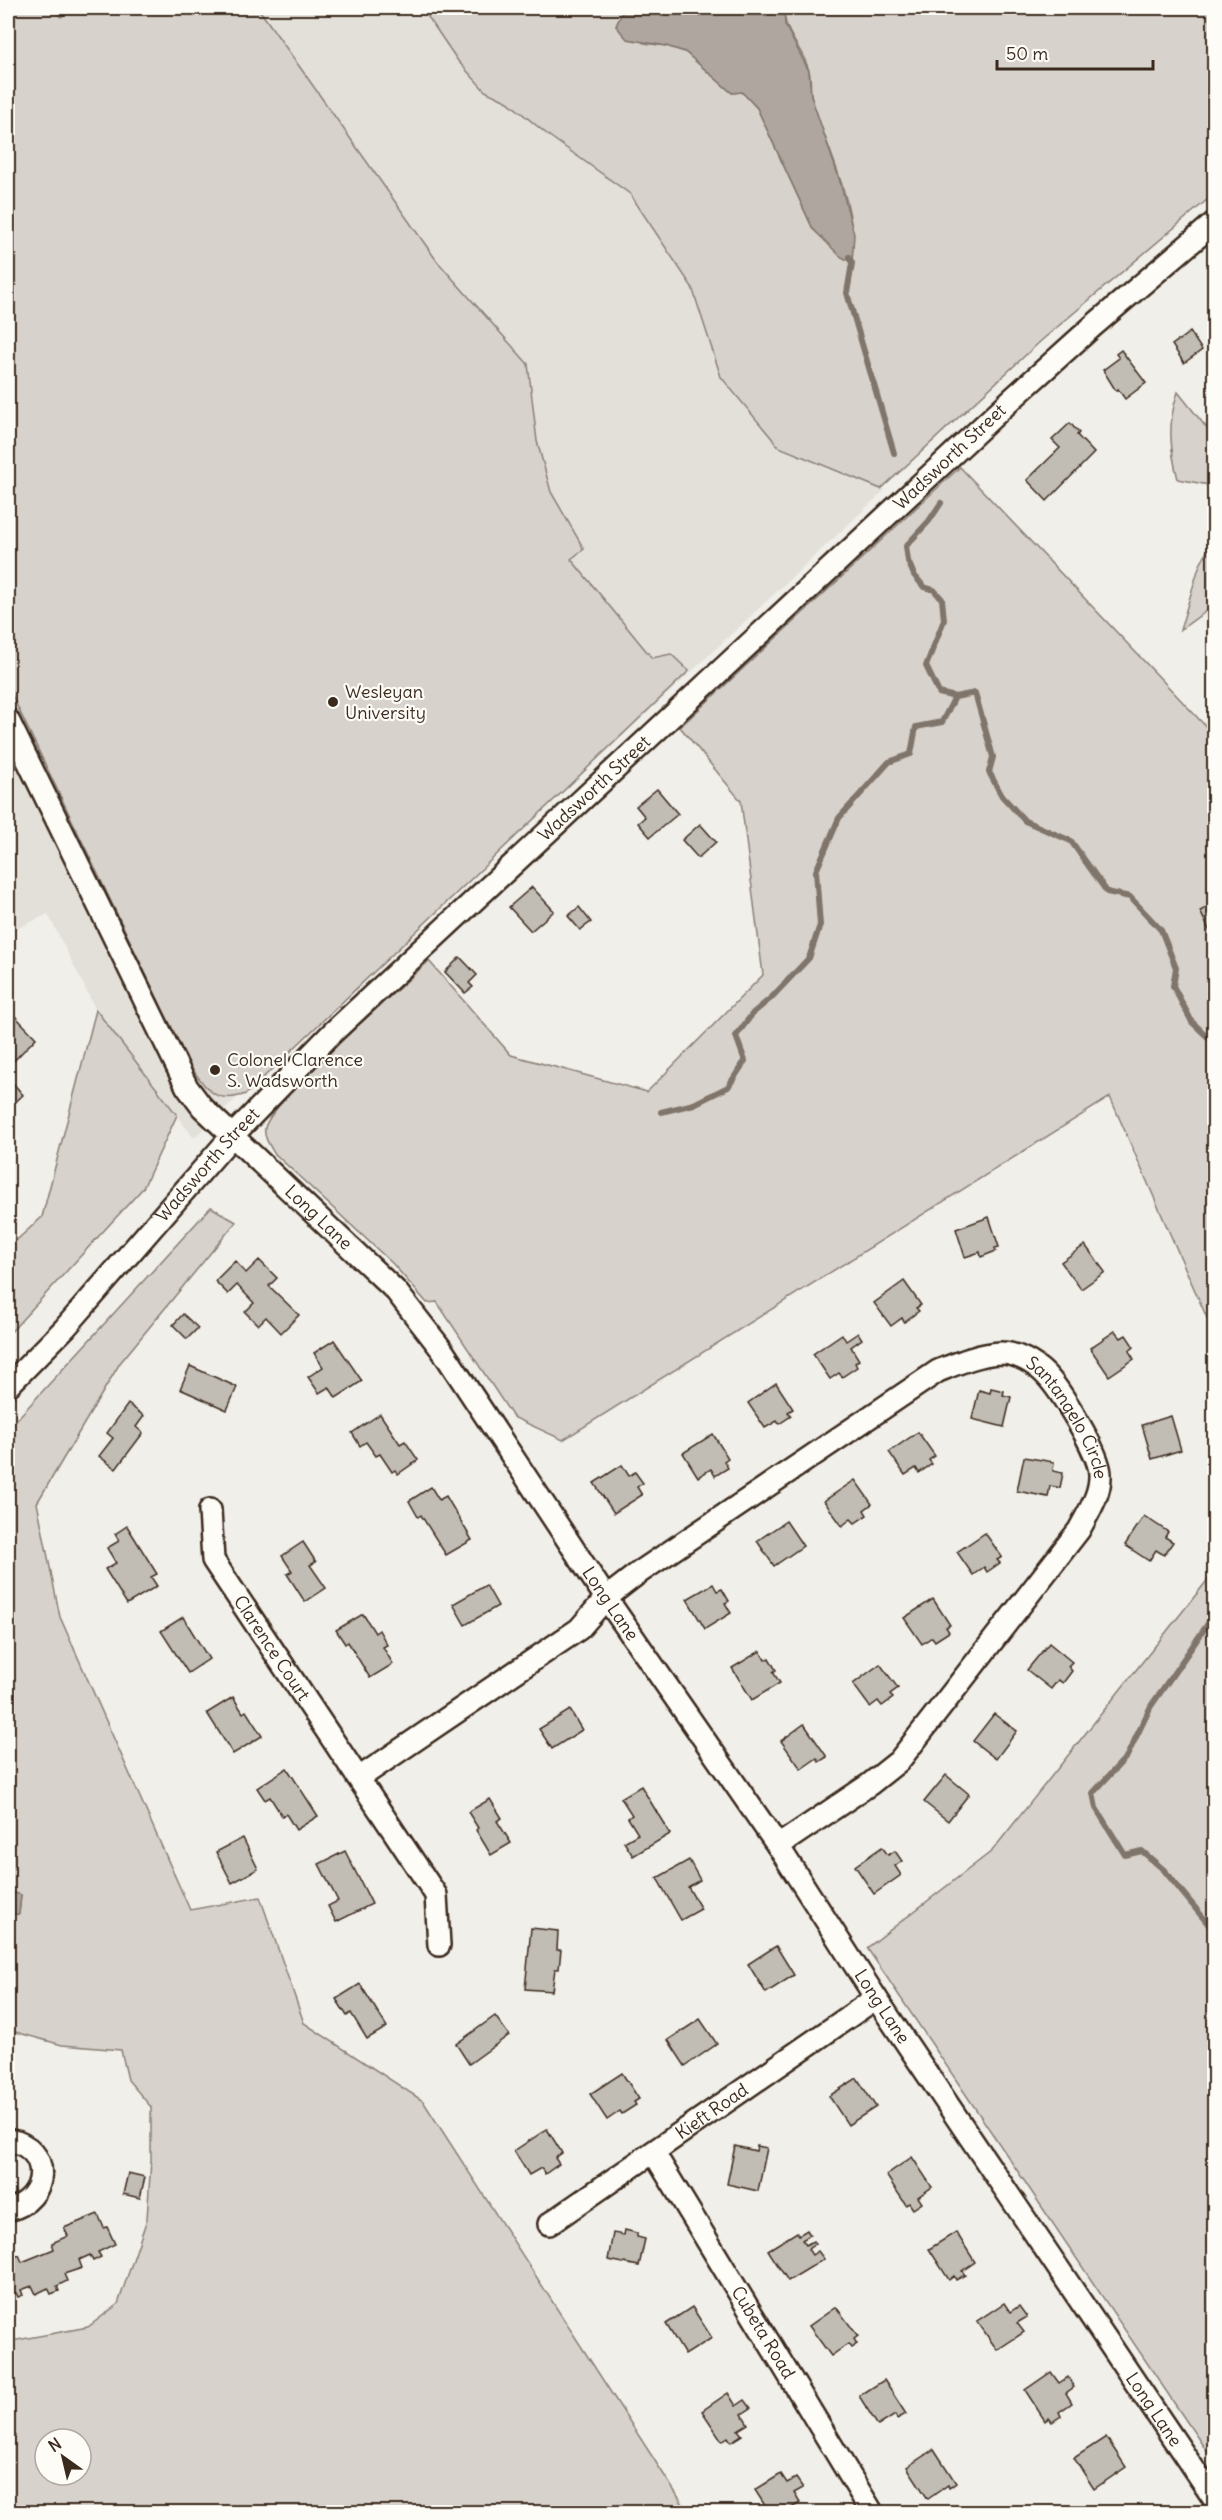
<svg xmlns="http://www.w3.org/2000/svg" width="1222" height="2520" font-family="Delius,sans-serif">
<rect width="100%" height="100%" fill="#f1efea"/>
<filter id="ink" filterUnits="userSpaceOnUse"><feTurbulence type="fractalNoise" baseFrequency=".0167" numOctaves="2"/><feDisplacementMap in="SourceGraphic" scale="12" xChannelSelector="R" yChannelSelector="G"/><feConvolveMatrix kernelMatrix="1 2 1 2 8 2 1 2 1" color-interpolation-filters="sRGB"/></filter>
<g filter="url(#ink)">
<polygon fill="#e3e0da" points="8,8 476,8 486,91 508,102 548,135 630,194 692,287 721,377 779,447 885,490 194,1138 96,1010 48,914 8,933"/>
<g fill="#d7d2cc" stroke="#897e75" stroke-width="1.5" fill-rule="evenodd">
<path d="M8,8H52L61,17L71,8H258L437,261L528,364L537,441L551,492L584,549L571,559L652,658L671,654L689,671L246,1094C215,1105 207,1089 190,1066L8,687Z"/>
<path d="M422,8H624L616,26L644,43L666,46L685,52L732,93L742,92L757,108L813,229L851,263C860,209 827,150 812,99C809,90 812,80 809,71C803,48 783,33 784,8H1214V194L1042,340L881,489L779,447L721,377L692,287L630,194L548,135L508,102L485,91L458,61Z"/>
<path d="M1178,392L1214,437V486L1178,479C1170,449 1167,423 1178,392Z"/>
<path d="M960,467L1214,735V1334L1110,1097L563,1440L513,1417L437,1302L427,1303L393,1264L274,1153C270,1146 263,1136 265,1128C270,1101 402,986 429,961L511,1055L647,1092L763,975L741,801L680,727Z"/>
<polygon points="1214,537 1214,605 1180,630 1199,567"/>
<polygon points="96,1010 177,1115 143,1188 8,1335 8,1248 42,1217"/>
<path d="M211,1207L236,1222L120,1363L37,1503L60,1617L190,1910L260,1897L304,2023L423,2101L688,2512H8V2336L12,2341L88,2327L118,2304L147,2219L151,2160V2107L128,2080L121,2050L62,2045L8,2030V1915L19,1914L21,1895L8,1891V1679L12,1672L8,1663V1429ZM45,2439H81V2475H45Z"/>
<polygon points="1214,1572 1214,2462 867,1948 992,1851"/>
</g>
<g fill="#aea69f" stroke="#80746b" stroke-width="1.5">
<polygon points="624,8 784,8 785,25 809,71 811,96 839,178 854,234 852,263 840,256 813,229 757,108 742,92 732,93 685,52 666,46 627,39 616,26"/>
<polygon points="8,1891 21,1895 19,1914 8,1915"/>
</g>
<g fill="none" stroke-linecap="round" stroke-linejoin="round">
<g stroke="#80746b" stroke-width="6">
<polyline points="849,257 852,263 847,293 894,453"/>
<polyline points="941,503 929,521 906,546 908,561 914,575 924,587 934,590 942,599 944,620 926,666 939,693 955,697 975,693 993,757 989,772 1002,796 1025,821 1071,841 1107,892 1130,897 1161,930 1176,968 1173,986 1192,1022 1214,1043"/>
<polyline points="661,1112 694,1104 728,1087 745,1061 736,1036 753,1013 771,998 809,958 820,925 816,871 839,818 889,762 911,754 916,727 942,722 955,697"/>
<polyline points="1214,1615 1151,1706 1127,1756 1093,1793 1096,1808 1125,1855 1142,1851 1164,1870 1214,1931"/>
</g>
</g>
<g fill="#c1bcb4" stroke="#3b2a1e" stroke-width="1.5">
<polygon points="1190,332 1202,350 1184,363 1172,345"/>
<polygon points="1121,350 1146,383 1125,399 1118,389 1116,391 1103,370 1119,358 1116,354"/>
<polygon points="1070,423 1079,433 1077,435 1094,453 1047,501 1027,480 1060,448 1052,440"/>
<polygon points="657,789 678,814 650,837 638,823 645,817 636,806"/>
<polygon points="700,824 716,842 698,858 682,840"/>
<polygon points="532,887 554,911 531,931 509,907"/>
<polygon points="1214,904 1214,938 1213,938 1200,911"/>
<polygon points="579,907 591,922 580,930 568,916"/>
<polygon points="460,957 477,975 469,983 473,987 465,993 445,972"/>
<polygon points="13,1014 36,1038 8,1067 8,1019"/>
<polygon points="8,1077 23,1095 8,1109"/>
<polygon points="989,1217 999,1247 995,1248 996,1251 981,1257 980,1252 965,1257 956,1229"/>
<polygon points="1085,1245 1105,1272 1081,1289 1061,1262"/>
<polygon points="259,1260 277,1278 269,1286 299,1315 281,1333 266,1317 258,1325 245,1312 254,1303 237,1285 228,1294 215,1281 235,1261 246,1273"/>
<polygon points="904,1281 921,1305 916,1308 919,1311 904,1322 902,1318 891,1326 874,1303"/>
<polygon points="183,1314 198,1328 187,1339 173,1325"/>
<polygon points="1115,1331 1121,1338 1126,1335 1134,1347 1129,1351 1134,1359 1109,1376 1090,1348"/>
<polygon points="858,1333 862,1339 851,1347 859,1360 855,1363 857,1367 842,1377 839,1373 830,1379 813,1354 842,1334 846,1341"/>
<polygon points="334,1340 362,1381 336,1398 329,1387 319,1393 308,1377 323,1367 314,1353"/>
<polygon points="190,1366 237,1387 227,1410 180,1389"/>
<polygon points="776,1383 793,1409 788,1412 791,1416 779,1424 777,1421 765,1428 748,1403"/>
<polygon points="991,1388 1004,1391 1003,1395 1011,1397 1004,1427 972,1419 979,1390 990,1393"/>
<polygon points="128,1404 144,1416 136,1427 143,1433 116,1469 99,1456 113,1438 107,1433"/>
<polygon points="380,1414 400,1444 405,1441 418,1460 398,1474 395,1470 392,1472 380,1454 376,1456 366,1442 360,1446 352,1433"/>
<polygon points="1171,1416 1181,1450 1152,1459 1142,1425"/>
<polygon points="918,1432 935,1456 929,1460 932,1464 919,1473 916,1468 905,1475 889,1452"/>
<polygon points="713,1434 728,1458 724,1461 728,1468 715,1476 711,1469 698,1477 683,1453"/>
<polygon points="1024,1457 1054,1462 1053,1471 1063,1473 1060,1488 1050,1486 1048,1497 1017,1491"/>
<polygon points="622,1465 629,1476 635,1472 643,1483 637,1487 642,1495 614,1513 594,1483"/>
<polygon points="855,1480 872,1504 864,1510 867,1515 855,1523 851,1519 842,1526 824,1501"/>
<polygon points="431,1487 439,1500 446,1496 472,1540 446,1555 421,1515 418,1517 409,1501"/>
<polygon points="1144,1516 1168,1532 1165,1537 1173,1542 1164,1555 1156,1550 1149,1561 1125,1545"/>
<polygon points="786,1521 803,1546 774,1566 757,1541"/>
<polygon points="127,1526 157,1574 151,1577 157,1586 127,1604 105,1569 116,1563 107,1548 119,1541 115,1534"/>
<polygon points="985,1533 1002,1557 997,1560 1000,1563 987,1572 984,1567 973,1575 957,1552"/>
<polygon points="303,1542 316,1562 310,1565 326,1588 305,1602 287,1574 292,1571 282,1556"/>
<polygon points="713,1584 717,1591 722,1589 729,1601 725,1603 731,1613 705,1629 687,1599"/>
<polygon points="486,1585 498,1606 465,1625 453,1604"/>
<polygon points="933,1599 950,1625 946,1627 949,1632 935,1641 932,1637 922,1644 904,1618"/>
<polygon points="363,1614 375,1633 379,1630 387,1645 383,1647 393,1664 370,1678 348,1642 345,1644 336,1630"/>
<polygon points="183,1617 209,1659 188,1673 161,1631"/>
<polygon points="1049,1643 1072,1662 1068,1666 1072,1671 1063,1683 1058,1680 1051,1689 1027,1670"/>
<polygon points="760,1651 765,1660 769,1658 776,1670 773,1672 780,1683 752,1700 732,1668"/>
<polygon points="880,1664 898,1688 890,1694 893,1698 882,1706 878,1701 870,1707 853,1684"/>
<polygon points="233,1697 243,1713 246,1711 262,1736 233,1754 207,1713"/>
<polygon points="570,1710 582,1730 552,1749 539,1729"/>
<polygon points="994,1714 1017,1731 996,1759 973,1741"/>
<polygon points="804,1724 827,1757 819,1762 817,1758 801,1769 781,1741"/>
<polygon points="287,1768 318,1816 296,1830 286,1814 282,1816 270,1797 265,1800 257,1788"/>
<polygon points="946,1775 969,1794 948,1821 924,1802"/>
<polygon points="641,1786 670,1834 633,1856 624,1842 638,1834 628,1818 632,1815 621,1798"/>
<polygon points="490,1799 502,1818 497,1821 511,1843 491,1855 476,1830 478,1828 468,1812"/>
<polygon points="243,1838 258,1869 232,1883 216,1852"/>
<polygon points="882,1847 888,1855 895,1851 902,1861 895,1866 901,1875 874,1894 855,1866"/>
<polygon points="345,1851 372,1904 336,1922 328,1906 338,1901 319,1864"/>
<polygon points="689,1860 700,1880 688,1887 701,1909 681,1920 657,1878"/>
<polygon points="531,1928 558,1931 557,1950 561,1950 559,1969 555,1969 552,1991 525,1989"/>
<polygon points="776,1946 794,1975 766,1993 748,1964"/>
<polygon points="360,1984 387,2027 367,2039 351,2013 347,2016 336,1999"/>
<polygon points="495,2016 509,2035 469,2064 456,2044"/>
<polygon points="700,2019 717,2044 685,2066 668,2040"/>
<polygon points="622,2073 639,2099 634,2102 636,2105 622,2114 620,2111 607,2120 590,2094"/>
<polygon points="857,2078 876,2107 848,2125 829,2096"/>
<polygon points="547,2129 562,2153 555,2158 559,2164 545,2174 541,2168 529,2175 514,2151"/>
<polygon points="735,2146 756,2151 757,2146 767,2148 758,2191 727,2184"/>
<polygon points="912,2157 932,2187 918,2197 922,2203 913,2209 909,2203 906,2205 886,2175"/>
<polygon points="128,2173 145,2177 140,2198 123,2194"/>
<polygon points="98,2214 104,2228 107,2227 115,2244 98,2252 101,2257 93,2261 90,2255 79,2260 82,2268 64,2274 67,2281 57,2286 59,2291 51,2294 48,2288 36,2294 32,2286 21,2290 23,2295 18,2297 16,2293 8,2296 8,2260 19,2255 22,2262 54,2249 52,2243 68,2236 64,2228"/>
<polygon points="625,2230 637,2233 637,2237 645,2239 639,2266 608,2260 613,2233 624,2235"/>
<polygon points="807,2230 810,2235 802,2240 806,2245 813,2241 815,2244 808,2249 812,2255 818,2251 824,2259 788,2281 768,2250 797,2232 799,2235"/>
<polygon points="956,2232 975,2262 962,2271 965,2275 956,2280 954,2276 949,2280 929,2249"/>
<polygon points="1004,2303 1010,2312 1019,2306 1027,2317 1017,2323 1024,2332 997,2350 977,2321"/>
<polygon points="692,2307 712,2338 685,2355 666,2324"/>
<polygon points="836,2307 858,2336 854,2339 857,2344 851,2348 848,2344 831,2356 809,2326"/>
<polygon points="1051,2372 1059,2383 1068,2377 1074,2387 1066,2393 1072,2403 1059,2412 1061,2416 1052,2422 1049,2418 1045,2421 1025,2390"/>
<polygon points="884,2380 906,2414 897,2419 895,2415 878,2426 859,2396"/>
<polygon points="728,2393 736,2406 745,2400 751,2408 742,2414 748,2424 738,2430 742,2435 731,2442 728,2437 722,2441 702,2411"/>
<polygon points="1106,2437 1126,2467 1094,2489 1074,2458"/>
<polygon points="934,2449 956,2483 949,2488 948,2485 928,2499 907,2467"/>
<polygon points="781,2474 787,2483 796,2478 803,2488 794,2493 800,2503 785,2512 769,2512 755,2490"/>
</g>
<g fill="none" stroke-linecap="round" stroke-linejoin="round">
<defs>
<g id="minor">
<path id="s1" d="M8,720L187,1087L202,1107L396,1291L442,1350L606,1598L778,1846L876,1998L1214,2499"/>
<path id="s2" d="M8,1386L65,1328L232,1136L332,1033L1012,399L1093,326L1214,223"/>
<path id="s3" d="M210,1510L213,1560L436,1895L439,1945"/>
<path id="s4" d="M359,1778L579,1629L606,1598L637,1574L938,1371C958,1363 979,1354 1000,1353C1017,1353 1034,1363 1045,1374C1060,1389 1100,1454 1100,1474C1101,1494 1088,1513 1079,1530L899,1761L870,1784L778,1846"/>
<path d="M8,2140C53,2147 50,2200 8,2210"/>
<path id="s5" d="M654,2153L872,2512"/>
<path id="s6" d="M549,2224L876,1998"/>
</g>
</defs>
<use href="#minor" stroke="#3b2a1e" stroke-width="26"/>
<use href="#minor" stroke="#fdfcf7" stroke-width="21"/>
</g>
</g>
<g fill="#3b2a1e" stroke="#fdfcf7" stroke-width="2">
<circle cx="333" cy="702" r="6"/>
<circle cx="215" cy="1070" r="6"/>
</g>
<g text-anchor="middle" stroke-width="4.5" stroke-linejoin="round" paint-order="stroke">
<g font-size="18" fill="#3b2a1e" stroke="#fdfcf7">
<text dy="6" stroke="none"><textPath href="#s2" startOffset="1324">Wadsworth Street</textPath></text>
<text dy="6" stroke="none"><textPath href="#s2" startOffset="838">Wadsworth Street</textPath></text>
<text dy="6" stroke="none"><textPath href="#s2" startOffset="298">Wadsworth Street</textPath></text>
<text dy="6" stroke="none"><textPath href="#s1" startOffset="594">Long Lane</textPath></text>
<text dy="6" stroke="none"><textPath href="#s4" startOffset="874">Santangelo Circle</textPath></text>
<text dy="6" stroke="none"><textPath href="#s1" startOffset="1080">Long Lane</textPath></text>
<text dy="6" stroke="none"><textPath href="#s3" startOffset="156">Clarence Court</textPath></text>
<text dy="6" stroke="none"><textPath href="#s1" startOffset="1566">Long Lane</textPath></text>
<text dy="6" stroke="none"><textPath href="#s6" startOffset="198">Kieft Road</textPath></text>
<text dy="6" stroke="none"><textPath href="#s5" startOffset="210">Cubeta Road</textPath></text>
<text dy="6" stroke="none"><textPath href="#s1" startOffset="2052">Long Lane</textPath></text>
</g>
<g font-size="18" fill="#3b2a1e" stroke="#fdfcf7" text-anchor="start">
<text x="345" y="698">Wesleyan<tspan x="345" dy="21">University</tspan></text>
<text x="227" y="1066">Colonel Clarence<tspan x="227" dy="21">S. Wadsworth</tspan></text>
</g>
</g>
<rect width="1222" height="2520" fill="none" stroke="#fdfcf7" stroke-width="30"/>
<rect x="15" y="15" width="1192" height="2490" fill="none" stroke="#3b2a1e" stroke-width="2" filter="url(#ink)"/>
<g transform="translate(63 2457) rotate(326)"><circle r="28" fill="#fdfcf7" stroke="#afa8a0" stroke-width="1.5"/>
<path d="M0-4.5L10 22L0 15L-10 22Z" fill="#3b2a1e"/>
<text y="-9" font-size="16" font-weight="bold" text-anchor="middle" fill="#3b2a1e">N</text>
</g>
<path d="M997 60v9h156v-9" fill="none" stroke="#3b2a1e" stroke-width="3"/>
<text x="1006" y="60" font-size="18" fill="#3b2a1e" stroke="#fdfcf7" stroke-width="4.5" paint-order="stroke">50 m</text>
</svg>
